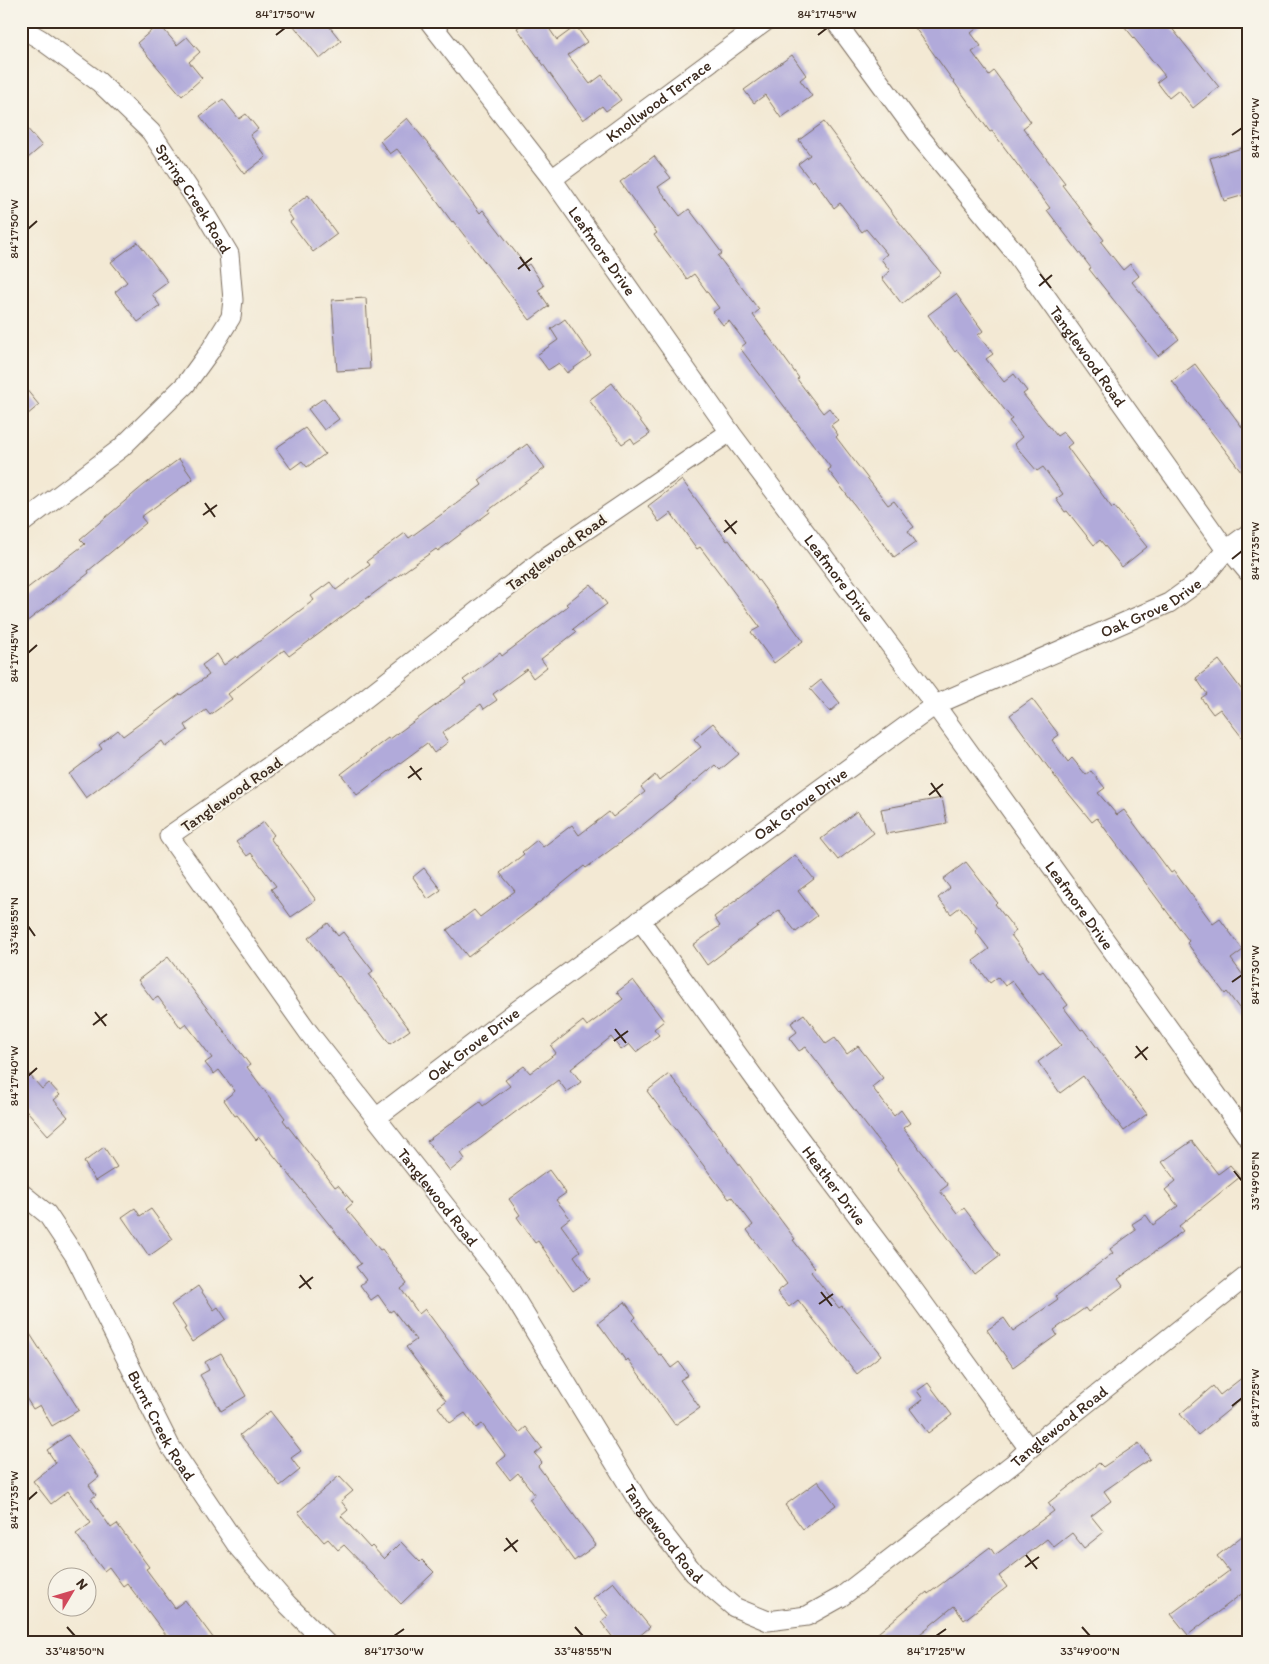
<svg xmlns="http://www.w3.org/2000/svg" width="1269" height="1664" font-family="Itim,sans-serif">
<rect width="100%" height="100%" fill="#f7f3e8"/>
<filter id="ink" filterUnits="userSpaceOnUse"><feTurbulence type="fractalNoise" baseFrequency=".02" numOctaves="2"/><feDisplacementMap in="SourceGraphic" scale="10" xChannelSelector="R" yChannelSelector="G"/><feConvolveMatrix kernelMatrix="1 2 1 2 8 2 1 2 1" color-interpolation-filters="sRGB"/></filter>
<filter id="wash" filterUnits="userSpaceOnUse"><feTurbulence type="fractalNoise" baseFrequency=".0096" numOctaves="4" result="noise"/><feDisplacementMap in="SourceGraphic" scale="20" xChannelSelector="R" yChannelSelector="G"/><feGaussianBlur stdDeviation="1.12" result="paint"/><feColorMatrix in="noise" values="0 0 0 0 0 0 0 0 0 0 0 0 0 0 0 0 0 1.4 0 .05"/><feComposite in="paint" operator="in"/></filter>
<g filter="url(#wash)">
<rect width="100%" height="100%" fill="#f3e9d4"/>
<g id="blocks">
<g fill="#b1aada">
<polygon points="290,21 325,21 341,41 320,59"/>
<polygon points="527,21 544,21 557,40 576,26 587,42 568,55 590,84 602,75 621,100 606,111 602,106 583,120 517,28"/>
<polygon points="910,21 986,21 971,33 981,46 972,52 989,75 994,71 1031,122 1023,128 1065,183 1062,185 1104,240 1101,242 1123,270 1130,264 1139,276 1132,282 1179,339 1158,356 1089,269 1091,268 1047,210 1050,208 992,131 990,132"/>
<polygon points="1120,21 1166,21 1219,87 1193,108 1179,90 1169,98 1157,82 1165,76"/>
<polygon points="159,24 177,45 187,37 200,52 189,62 202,78 182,96 137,43"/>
<polygon points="792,55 806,75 800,80 812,96 781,118 765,95 754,103 744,90"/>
<polygon points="223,99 239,119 246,114 258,129 250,135 266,157 244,174 200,116"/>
<polygon points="407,118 440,159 480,213 483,210 526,266 529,264 544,286 538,290 549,306 530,320 453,221 452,222 414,170 397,149 390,154 380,141"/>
<polygon points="21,121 42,146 21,164"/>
<polygon points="824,122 903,227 941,273 902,304 882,278 890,271 881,259 887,254 866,229 862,232 840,203 834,208 814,180 812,182 798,164 810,155 799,140"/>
<polygon points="1248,146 1248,194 1224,201 1210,158"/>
<polygon points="654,156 671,178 658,187 680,216 689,209 722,253 718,256 759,310 753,315 799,378 797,379 823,413 829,408 838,420 831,425 838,435 836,437 888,505 894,501 914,527 908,531 916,542 894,557 828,470 831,468 740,348 746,343 729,321 723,325 713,312 719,308 694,274 687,279 654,235 657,233 620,182"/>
<polygon points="308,195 337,234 313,252 290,222 293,220 287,211"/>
<polygon points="138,242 168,282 152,294 160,306 138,322 115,292 127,282 111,262"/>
<polygon points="956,294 983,331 978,335 993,354 986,359 1004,382 1014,374 1027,391 1023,394 1057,436 1063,432 1072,443 1067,447 1112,508 1114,506 1147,547 1122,567 1100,540 1094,545 1067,511 1065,512 1056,499 1063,494 1043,467 1037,471 1014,444 1022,437 1009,421 1012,419 957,350 955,352 928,315"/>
<polygon points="366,298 370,369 337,371 332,300"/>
<polygon points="565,319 591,356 567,373 559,363 548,370 537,355 558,340 551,329"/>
<polygon points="1195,364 1248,435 1248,480 1172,381"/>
<polygon points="21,383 39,405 21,420"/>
<polygon points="612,383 650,434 635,444 631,438 622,444 589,400"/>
<polygon points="324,398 339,419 324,430 308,409"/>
<polygon points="305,428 325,454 307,467 302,461 291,469 276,448"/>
<polygon points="527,444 545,468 489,510 490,512 438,551 436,549 385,585 289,656 284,650 228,694 232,699 210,715 206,710 185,725 188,730 166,747 162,741 86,798 69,774 102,749 99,745 118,730 123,736 180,694 181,695 209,675 202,665 217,654 224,665 236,656 237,658 314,600 311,596 330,582 336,590 370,565 367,561 405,533 409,538 482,485 479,480"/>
<polygon points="179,459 193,479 141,517 146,523 88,571 89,573 21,626 21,593 85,544 80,539 144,485"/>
<polygon points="682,480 727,541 729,540 803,641 774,663 751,632 760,627 700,547 697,549 671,513 659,522 648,506"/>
<polygon points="591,584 607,604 573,629 576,632 541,659 547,667 533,678 527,669 493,694 497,700 484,709 481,704 442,733 448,742 434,753 427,743 357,795 341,774 388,738 390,739 466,683 463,680 500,653 502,656 568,606 566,604"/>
<polygon points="1219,660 1248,698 1248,745 1220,709 1213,714 1201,698 1207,694 1196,678"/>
<polygon points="821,680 840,703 830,712 810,689"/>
<polygon points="1032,699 1059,735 1052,740 1068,762 1072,758 1086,775 1091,771 1105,788 1098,793 1117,815 1124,810 1171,873 1174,871 1213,924 1220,919 1243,950 1231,959 1248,982 1248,1020 1227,992 1225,994 1187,943 1189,941 1097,818 1092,822 1056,778 1010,715"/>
<polygon points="713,723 739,754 720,770 715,765 628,837 586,868 584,866 530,910 468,957 447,930 474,910 480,917 515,891 500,873 524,854 522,852 537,840 543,847 572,825 579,835 609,812 613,817 645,792 641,787 655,775 659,781 701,747 694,739"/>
<polygon points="942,798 947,823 886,834 881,809"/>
<polygon points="857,811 874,833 838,860 821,839"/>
<polygon points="264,822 274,835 270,838 316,900 291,917 271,889 276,886 251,853 247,856 236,842"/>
<polygon points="795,855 814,879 798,891 817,916 796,932 779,910 707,965 693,945 720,926 714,917"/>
<polygon points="966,862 997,902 995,904 1016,931 1011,935 1040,973 1043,971 1068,1005 1064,1008 1081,1030 1083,1029 1147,1114 1124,1131 1083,1076 1060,1093 1038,1062 1061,1045 1012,981 1005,986 998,977 990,983 973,961 989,949 975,931 978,929 960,907 951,914 938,898 950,888 943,879"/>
<polygon points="424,868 441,890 428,899 413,877"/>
<polygon points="328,923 338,936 343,932 373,971 369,974 410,1030 390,1044 339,976 338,977 308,938"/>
<polygon points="168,957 250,1065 247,1067 285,1118 283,1120 335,1187 338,1185 353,1203 346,1209 380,1250 382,1249 407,1284 401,1289 419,1314 425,1309 509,1422 519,1433 526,1427 542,1448 535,1454 542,1462 538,1466 596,1545 574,1561 529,1499 535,1495 518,1473 510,1480 497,1463 506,1456 482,1424 476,1428 465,1413 450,1423 438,1407 446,1401 406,1347 416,1340 393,1310 390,1312 378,1295 371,1300 360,1285 366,1280 356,1267 361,1264 259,1137 256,1140 237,1115 235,1116 224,1100 235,1091 219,1070 214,1074 205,1063 212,1058 186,1024 181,1028 158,997 153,1000 138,980"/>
<polygon points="633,980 664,1021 654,1029 659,1035 636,1052 629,1044 621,1050 611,1037 571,1069 581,1082 567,1092 558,1080 461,1153 465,1159 450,1171 427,1141 480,1102 483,1106 510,1086 505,1080 524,1066 530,1073 556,1053 551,1046 583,1021 587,1026 623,999 617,992"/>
<polygon points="804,1014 826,1044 835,1038 847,1054 858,1046 883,1078 872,1087 894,1116 901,1110 910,1123 903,1128 948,1185 940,1191 957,1213 964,1208 1000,1256 975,1275 898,1169 899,1168 806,1047 799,1051 789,1038 797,1032 791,1023"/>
<polygon points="21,1065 42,1089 49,1083 60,1095 54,1100 68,1117 48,1135 21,1104"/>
<polygon points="669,1074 711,1127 795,1239 793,1240 815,1268 811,1272 839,1308 842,1306 881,1355 857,1374 798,1300 789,1307 777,1292 787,1284 747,1230 753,1225 732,1197 729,1199 647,1091"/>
<polygon points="1192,1141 1218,1174 1230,1165 1240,1177 1179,1226 1183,1231 1118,1279 1123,1286 1088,1312 1085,1308 1054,1330 1057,1335 1013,1367 987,1330 1004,1318 1013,1331 1058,1299 1056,1296 1113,1253 1110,1249 1136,1230 1132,1224 1146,1215 1153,1225 1178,1206 1165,1190 1176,1181 1162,1162"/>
<polygon points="104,1147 117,1167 95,1181 84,1162"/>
<polygon points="549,1170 566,1193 556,1200 570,1218 561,1225 580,1251 574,1256 590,1279 573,1291 538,1241 535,1243 517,1217 520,1215 509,1199"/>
<polygon points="135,1208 140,1216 151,1209 173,1239 149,1256 122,1217"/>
<polygon points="198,1286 214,1310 218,1307 226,1319 192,1342 184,1329 186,1328 171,1305"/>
<polygon points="625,1302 636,1317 633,1320 659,1355 661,1354 671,1368 679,1362 688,1375 680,1380 700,1408 675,1425 628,1359 626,1361 598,1323"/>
<polygon points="21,1320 79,1410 52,1426 40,1405 33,1409 21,1390"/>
<polygon points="221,1353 246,1396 221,1411 200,1375 209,1370 205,1362"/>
<polygon points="1248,1373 1248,1394 1198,1435 1180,1414 1213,1386 1220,1395"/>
<polygon points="928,1383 952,1415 928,1433 910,1409 923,1399 917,1391"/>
<polygon points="270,1411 301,1451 291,1458 300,1470 280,1486 240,1435"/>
<polygon points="68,1435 99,1477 89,1485 96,1495 91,1499 111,1528 117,1524 149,1567 146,1569 175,1608 185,1600 217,1643 172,1643 127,1583 123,1586 109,1567 104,1571 76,1534 91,1523 68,1491 51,1504 33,1481 56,1463 47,1450"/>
<polygon points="1139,1443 1150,1459 1104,1491 1111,1501 1091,1516 1104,1532 1084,1548 1072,1533 1054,1547 1047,1539 999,1576 1007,1587 964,1620 954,1606 909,1643 866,1643 927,1592 928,1594 990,1547 995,1555 1054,1511 1048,1503 1099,1463 1103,1467"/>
<polygon points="339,1476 353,1491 341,1501 348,1510 341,1516 370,1548 372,1546 384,1559 401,1542 420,1562 422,1560 434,1572 401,1604 344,1545 338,1550 328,1539 324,1542 298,1512"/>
<polygon points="818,1481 836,1505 803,1529 785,1505"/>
<polygon points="1242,1536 1248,1544 1248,1589 1188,1635 1171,1614 1229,1571 1217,1556"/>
<polygon points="613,1582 650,1627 631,1643 617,1643 601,1622 608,1616 593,1598"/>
</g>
</g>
</g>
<g filter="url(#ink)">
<use href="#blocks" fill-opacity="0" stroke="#7b6d5e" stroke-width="1"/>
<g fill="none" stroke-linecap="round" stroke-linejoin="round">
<defs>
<g id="minor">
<path id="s1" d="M429,21L552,179L730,432L935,705L1248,1138"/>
<path id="s2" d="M835,21L920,137L1013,250L1226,550L1233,554L1248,572"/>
<path id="s3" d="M21,28L40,39L99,82L151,132L201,207L229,254L233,300L231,317L210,351L186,384L121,448L21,524"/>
<path id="s4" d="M552,179L766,21"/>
<path id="s5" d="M730,432L549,555L353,708L169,836L309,1033L503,1279L640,1504L694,1573L734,1607L768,1621L807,1616L841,1597L1014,1463L1029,1449L1248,1275"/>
<path id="s6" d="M640,920L777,1109L910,1285L1029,1449"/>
<path id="s7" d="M376,1118L515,1012L935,705L1169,603L1202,579L1226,550L1248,534"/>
<path id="s8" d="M21,1193L47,1214L75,1256L170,1446L238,1547L287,1604L326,1643"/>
</g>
</defs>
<use href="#minor" stroke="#7b6d5e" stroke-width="21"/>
<use href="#minor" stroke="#fff" stroke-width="19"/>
</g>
</g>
<path fill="none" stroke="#3b2a1e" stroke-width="2" d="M276,35L285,28M818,35L827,28M1232,135L1242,128M28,229L37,221M520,257L530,271M518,269L532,258M1040,274L1051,288M1039,286L1052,275M205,503L215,517M203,515L217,505M725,520L736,534M724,532L737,521M1232,559L1242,551M28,653L37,645M410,766L421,780M408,778L422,768M931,783L941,797M929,795L943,784M28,926L35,936M1232,982L1242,975M95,1012L106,1026M93,1025L107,1014M615,1029L626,1043M614,1041L628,1031M1136,1046L1147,1060M1135,1058L1148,1047M28,1076L37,1068M1234,1171L1242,1181M300,1275L311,1289M299,1288L313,1277M821,1292L832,1306M819,1304L833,1294M1232,1406L1242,1398M28,1500L37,1492M506,1538L517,1552M504,1551L518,1540M1026,1555L1037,1569M1025,1567L1039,1557M67,1627L75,1636M575,1627L583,1636M1082,1627L1090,1636M394,1636L404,1629M936,1636L946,1629"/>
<g text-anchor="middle" stroke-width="4.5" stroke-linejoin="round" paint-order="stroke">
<g font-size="16" fill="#3b2a1e" stroke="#f7f3e8">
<text dy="6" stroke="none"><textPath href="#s4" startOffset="132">Knollwood Terrace</textPath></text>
<text dy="6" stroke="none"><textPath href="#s3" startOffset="246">Spring Creek Road</textPath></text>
<text dy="6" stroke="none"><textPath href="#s1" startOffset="288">Leafmore Drive</textPath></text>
<text dy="6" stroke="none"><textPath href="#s2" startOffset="420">Tanglewood Road</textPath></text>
<text transform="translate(556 552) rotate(-36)" y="6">Tanglewood Road</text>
<text dy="6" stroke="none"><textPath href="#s1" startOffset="692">Leafmore Drive</textPath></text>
<text dy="6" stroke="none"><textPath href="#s7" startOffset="932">Oak Grove Drive</textPath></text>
<text transform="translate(231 794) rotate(-35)" y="6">Tanglewood Road</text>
<text dy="6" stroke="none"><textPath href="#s7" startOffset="528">Oak Grove Drive</textPath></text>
<text dy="6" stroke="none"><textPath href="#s1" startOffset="1098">Leafmore Drive</textPath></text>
<text dy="6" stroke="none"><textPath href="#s7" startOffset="122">Oak Grove Drive</textPath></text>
<text dy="6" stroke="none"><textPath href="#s6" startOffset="329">Heather Drive</textPath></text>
<text dy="6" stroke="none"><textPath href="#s5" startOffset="1142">Tanglewood Road</textPath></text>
<text dy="6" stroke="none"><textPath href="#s8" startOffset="274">Burnt Creek Road</textPath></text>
<text dy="6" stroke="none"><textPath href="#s5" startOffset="2042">Tanglewood Road</textPath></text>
<text dy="6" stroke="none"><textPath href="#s5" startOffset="1548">Tanglewood Road</textPath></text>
</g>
</g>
<rect width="1269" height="1664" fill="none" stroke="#f7f3e8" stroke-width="55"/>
<g transform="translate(72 1592) rotate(52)"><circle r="24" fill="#f7f3e8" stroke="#aca397"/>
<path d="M0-4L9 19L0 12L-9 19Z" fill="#d1495b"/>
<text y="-8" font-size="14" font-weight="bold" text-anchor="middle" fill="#3b2a1e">N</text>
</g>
<rect x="28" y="28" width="1214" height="1608" fill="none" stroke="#3b2a1e" stroke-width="2"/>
<g font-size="12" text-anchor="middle" fill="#3b2a1e">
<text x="285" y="18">84°17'50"W</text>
<text x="827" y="18">84°17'45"W</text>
<text transform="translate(1255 128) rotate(-90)" y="4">84°17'40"W</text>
<text transform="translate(14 229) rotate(-90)" y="4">84°17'50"W</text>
<text transform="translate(1255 551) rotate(-90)" y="4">84°17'35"W</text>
<text transform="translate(14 653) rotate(-90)" y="4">84°17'45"W</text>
<text transform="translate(14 926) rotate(-90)" y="4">33°48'55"N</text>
<text transform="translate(1255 975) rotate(-90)" y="4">84°17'30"W</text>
<text transform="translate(14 1076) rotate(-90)" y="4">84°17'40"W</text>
<text transform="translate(1255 1181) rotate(-90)" y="4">33°49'05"N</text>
<text transform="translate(1255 1398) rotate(-90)" y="4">84°17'25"W</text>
<text transform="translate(14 1500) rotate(-90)" y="4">84°17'35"W</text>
<text x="75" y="1655">33°48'50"N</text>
<text x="394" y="1655">84°17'30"W</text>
<text x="583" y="1655">33°48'55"N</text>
<text x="936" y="1655">84°17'25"W</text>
<text x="1090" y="1655">33°49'00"N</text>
</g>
</svg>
